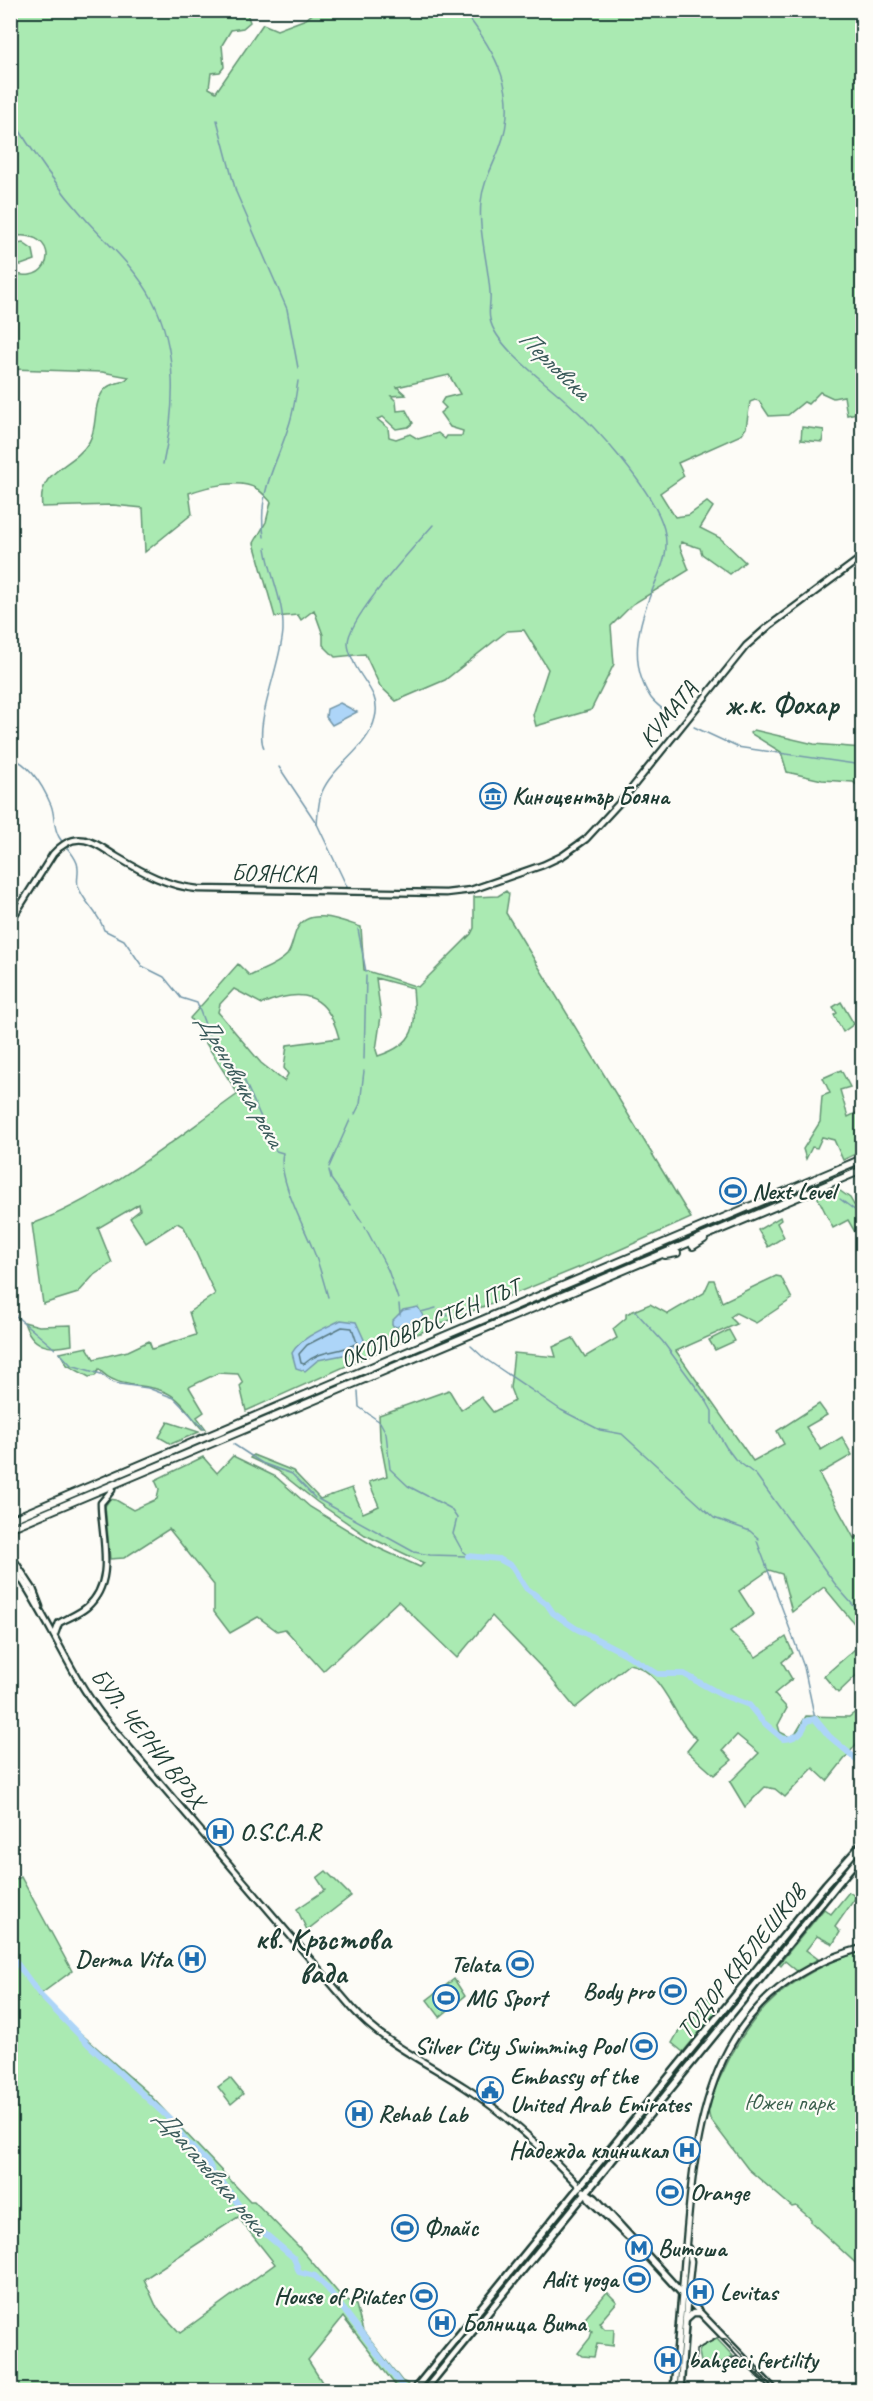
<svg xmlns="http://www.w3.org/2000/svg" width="873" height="2401" font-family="Caveat,sans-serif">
<rect width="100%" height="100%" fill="#fdfcf7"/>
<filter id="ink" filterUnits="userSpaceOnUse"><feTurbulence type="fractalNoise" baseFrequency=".0167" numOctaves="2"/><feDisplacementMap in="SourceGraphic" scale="12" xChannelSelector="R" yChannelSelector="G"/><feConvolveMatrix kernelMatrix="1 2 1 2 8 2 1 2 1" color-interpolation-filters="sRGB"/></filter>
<g filter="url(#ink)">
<g fill="#aaeab2" stroke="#649473" stroke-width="1.5" fill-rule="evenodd">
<path d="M11,10L246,11L250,22L243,28L231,30L222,45L224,67L220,72L211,73L209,88L216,92L263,24L277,30L306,19L316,11H862V412L847,415L844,396L833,398L820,392L808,404L804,402L788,415L769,416L759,401L755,400L750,402L746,428L741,435L678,463L684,476L660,493L675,517L689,515L707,502L713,507L700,528L720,538L745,562L730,574L702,554L700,548L681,542L680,547L689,570L633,604L611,626L614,664L591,710L536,726L533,715L548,669L524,630L507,631L445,680L396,701L380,686L365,654L335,657L323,645V635L314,610L301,620L298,615L275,617L254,543L266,522L271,502C267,498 262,492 257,489C239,478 206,487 189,493L192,514L145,552L143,508L113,505L42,507C37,469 73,468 89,442C99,425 91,405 105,389C111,382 124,384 129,377L102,372L11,369V273C16,274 24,276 30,275C56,271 54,228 11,237ZM449,375L460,394L444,398L441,403L446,408L440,413L450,427L463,431L462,436H447L445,439L438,433L418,439L410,434L396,439L389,437L388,428L377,419L383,417L396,429L408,427L413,423L406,410L397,411L396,401L391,396L406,395L397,387Z"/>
<polygon points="23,243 33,250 35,260 21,265 11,265 11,245"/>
<polygon points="802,427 824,430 822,442 801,440"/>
<polygon points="754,730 814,744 862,748 862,789 853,782 822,780 787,772 781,752 750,733"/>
<path d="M506,891L509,894L506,913L691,1218L590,1263L433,1327L246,1411L240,1386L243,1383L238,1374L218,1373L189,1387L204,1412L197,1417L206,1429H202C193,1420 185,1404 174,1397C151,1380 118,1392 99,1369L95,1376L89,1377L67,1365L60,1353L87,1347L94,1359L128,1351L149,1341L152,1349L196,1335L189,1312L215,1294L184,1227L177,1223L146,1243L130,1218L140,1210L139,1204L98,1228L112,1263L94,1275L78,1293L43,1304L32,1224C108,1195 172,1141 238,1094L190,1018L238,964L250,976C261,970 278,965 287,955C292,949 293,937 297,929C308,906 343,921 361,927L364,970L418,987L471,934L474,928V897L498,896ZM376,978L413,988C416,1026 418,1043 378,1056L376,1050L381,1016ZM234,989L262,1004C302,988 327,992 339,1038L287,1045L284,1068L288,1074L284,1081L261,1063L218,1012L220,1004Z"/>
<polygon points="841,1002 854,1024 843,1032 834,1015 837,1013 833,1007"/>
<polygon points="841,1070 850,1087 840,1090 848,1117 862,1110 862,1151 843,1160 834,1140 822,1137 817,1148 812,1147 806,1159 803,1149 820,1122 822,1096 830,1093 823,1078"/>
<polygon points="862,1163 780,1200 266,1416 266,1415"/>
<polygon points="836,1188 850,1198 854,1205 862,1199 862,1257 859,1251 862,1244 848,1220 833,1228 817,1196"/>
<polygon points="780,1217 781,1220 777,1223 784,1237 768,1247 758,1230"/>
<path d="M776,1276L781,1277L792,1299L756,1323L736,1313L730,1317L737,1324L676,1351L753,1461L784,1444L777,1431L819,1404L827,1415L806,1427L821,1450L842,1437L852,1455L819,1474L854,1538L862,1535V1633L824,1587L792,1612L782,1574L769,1570L739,1591L754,1614L730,1631L756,1657L786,1637L793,1653L782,1662L792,1679L774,1694L787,1708L778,1725L780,1732L790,1737L796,1733L806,1716L849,1717L862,1707V1737L827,1781L813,1768L785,1797L775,1789L765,1787L745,1807L730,1782L759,1753L737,1735L723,1750L732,1760L714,1775L687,1751L697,1739C672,1718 664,1670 629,1664L575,1708L543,1669L492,1616L457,1658L398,1601L323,1671L285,1629L277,1631L258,1617L230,1633L214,1612V1585L169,1529L124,1558L110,1559L105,1506L110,1499L116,1500L133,1510L157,1499L159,1489L155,1480L203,1457L217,1473L233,1456L276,1477L310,1507L374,1546L420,1567L424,1563L365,1535L317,1502L278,1471L250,1458L253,1455L293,1471L320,1499L352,1488L363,1513L379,1506L369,1482L387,1476L380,1439L379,1415L449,1390L461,1410L481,1397L493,1412L515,1401L510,1388L514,1353L556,1357L553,1347L573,1338L585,1357L617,1338L613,1329L626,1318V1314L650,1304L668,1314L704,1293L710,1280H714L722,1302Z"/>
<path d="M24,1322L39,1326L71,1325L72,1345C50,1350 32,1348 24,1322Z"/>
<polygon points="729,1330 735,1341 715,1350 709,1340"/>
<polygon points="168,1422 199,1432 171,1444 159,1437"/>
<polygon points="862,1643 862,1670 838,1693 824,1676"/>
<polygon points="326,1871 351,1896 307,1930 297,1909 325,1890 317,1878"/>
<path d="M21,1877L72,1971L38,1996L146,2091L250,2201H254L299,2247L341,2296L356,2305L363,2331L402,2381L408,2384L403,2390H399L343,2317L308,2360L327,2390H11L10,1882ZM238,2217L275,2264L180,2333L157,2308L144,2279Z"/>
<polygon points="827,1887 830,1889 673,2083 671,2080"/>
<polygon points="849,1892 856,1897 835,1927 840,1932 833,1944 817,1936 806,1950 818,1959 797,1971 785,1961 781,1966 779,1964 824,1909 831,1914"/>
<path d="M862,1951V2269L811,2222V2219L796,2206L792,2207L748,2169L710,2119L708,2110C709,2097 717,2084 723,2072C752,2007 795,1972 862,1951Z"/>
<polygon points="454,1979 465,1996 440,2017 427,2000"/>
<polygon points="705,1997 715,2001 711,2007 717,2011 683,2052 672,2043 685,2020 691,2023"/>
<polygon points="230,2078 243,2094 231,2104 218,2087"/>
<polygon points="659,2095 662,2097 593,2182 590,2179"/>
<polygon points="574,2199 577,2201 508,2285 505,2283"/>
<polygon points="498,2291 501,2294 444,2362 441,2360"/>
<polygon points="607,2292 617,2302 599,2323 605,2329 614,2329 613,2346 597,2344 594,2357 582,2356 578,2353 590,2338 592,2332 582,2322"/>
<path d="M717,2339L733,2356C722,2362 712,2370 701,2362L699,2352L702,2346Z"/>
</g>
<g fill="#add5f8" stroke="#7498aa" stroke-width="1.5">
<polygon points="340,703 357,712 332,725 326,717 327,709"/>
<polygon points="418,1307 423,1316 421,1320 396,1327 392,1325 392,1321 403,1310"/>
<path d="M341,1320L356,1322L366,1344L348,1354L318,1360L305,1371L296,1368L292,1353C301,1337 325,1328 341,1320Z"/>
</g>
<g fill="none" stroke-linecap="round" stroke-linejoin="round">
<path stroke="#587a82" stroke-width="1.5" d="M342,1327L352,1328L357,1343C339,1354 320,1349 304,1364L301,1363L299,1354L307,1345Z"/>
<g stroke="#7498aa" stroke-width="1.5">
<path d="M463,10C496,52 520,94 500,147C493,166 483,182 481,202C478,231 488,263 490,292C491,301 488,311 490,319C495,347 546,382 566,401C596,427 654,491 664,529C670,551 662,566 654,586C639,621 627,662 651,698C656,705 667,712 674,718"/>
<path d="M10,115C32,152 59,189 88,222C110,246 137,270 152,299C179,351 175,410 163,464"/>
<polyline points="217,120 236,192 287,309 298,368"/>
<path d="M264,537C257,490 277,465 290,422C294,409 296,395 298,381"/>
<polyline points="694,727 737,747 862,765"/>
<path d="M264,748C253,726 282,661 283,630C284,601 270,576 266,548"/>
<path d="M10,757C30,764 43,786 51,805C55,815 53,827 59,837C65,847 73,852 77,863C80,871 76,879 78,886C83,902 98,911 104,930L124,940L142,966L164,977L181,998L197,1003L209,1035L222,1047L242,1075L276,1151L283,1153C277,1177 303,1224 312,1247C319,1263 323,1280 328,1297"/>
<polyline points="279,767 317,824 348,889"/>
<path d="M317,824C318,814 318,802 322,792C334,764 368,749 375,718C381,696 364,683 355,665C352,658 348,651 348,643C348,618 415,546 433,525"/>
<polyline points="358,929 366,972"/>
<polyline points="364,1059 366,976"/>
<polyline points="355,1114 360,1104 364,1071"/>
<polyline points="329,1167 350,1120"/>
<polyline points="329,1170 331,1179 350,1205"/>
<polyline points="840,1199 856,1211 862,1231"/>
<polyline points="354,1210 362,1222"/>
<polyline points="365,1227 388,1270 398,1299"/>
<polyline points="399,1304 400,1315"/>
<polyline points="441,1309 448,1316"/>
<polyline points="10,1311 55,1349"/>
<polyline points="635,1311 663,1342 707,1402 712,1411 712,1423 726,1447 735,1459 756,1475 838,1588 862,1615"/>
<polyline points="421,1312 436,1308"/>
<polyline points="471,1346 484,1358 561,1410 600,1430 622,1434 714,1518 750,1531 759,1539"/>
<polyline points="60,1353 71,1365 101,1374 113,1383 148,1388 174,1398 204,1429"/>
<polyline points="358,1391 359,1407 380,1422 386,1433 390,1469 408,1486 450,1508 457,1518 453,1534 463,1552 468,1556"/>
<polyline points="233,1444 262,1463 292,1474 315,1498"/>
<polyline points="318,1499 414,1552 430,1555 467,1556"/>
<polyline points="757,1541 804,1667 815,1719"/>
</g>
<g stroke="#add5f8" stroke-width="6">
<path d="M468,1556L499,1559L512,1566L526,1588L547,1604L553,1613L575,1628L624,1653L658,1674H684L722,1695L749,1705L762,1721L783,1739C795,1739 804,1733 806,1721L815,1719L829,1736L862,1764"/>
<polyline points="10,1954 41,1996 88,2044 173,2122 185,2140 209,2164 214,2176 219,2177 250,2221 294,2258 299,2272 315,2276 328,2289 405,2390"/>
</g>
<defs>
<g id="secondary">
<path d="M10,922L53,854C61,845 71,837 85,840C96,842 107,851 117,857C144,873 167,886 198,889L446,893L471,890L543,865L562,856L586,839L623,799L746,646L769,626L862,557"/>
<polyline points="10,1543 13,1532"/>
<polyline points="10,1554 33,1589 40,1607"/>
<path d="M10,1562C46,1612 67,1670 104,1718L353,2009C383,2043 428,2063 466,2088C509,2116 545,2150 580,2187"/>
<path d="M55,1634L59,1623C68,1618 79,1614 87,1607C117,1581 101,1537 101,1503L112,1490"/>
<polyline points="688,2248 691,2261 687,2299 775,2390"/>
<path d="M682,2294C694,2149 693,1994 862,1948"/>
<polyline points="685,2320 693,2313 700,2313"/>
</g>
<g id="primary">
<polyline points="584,2191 595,2198 687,2299 680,2390"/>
<polyline points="587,2193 590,2200 628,2237"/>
<polyline points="414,2390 826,1884 862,1844"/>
<polyline points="425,2390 862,1854"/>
<polyline points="674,2390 682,2294"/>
</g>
<g id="trunk">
<polyline points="693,1246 704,1239"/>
<polyline points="665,1255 677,1253"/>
<polyline points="10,1520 862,1159"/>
<polyline points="10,1528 862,1170"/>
</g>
</defs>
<use href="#secondary" stroke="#1f3d34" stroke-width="9"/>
<use href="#primary" stroke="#1f3d34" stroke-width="10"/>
<use href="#trunk" stroke="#1f3d34" stroke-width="10"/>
<use href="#secondary" stroke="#fdfcf7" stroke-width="4.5"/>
<use href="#primary" stroke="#fdfcf7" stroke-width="5"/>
<use href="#trunk" stroke="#fdfcf7" stroke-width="6"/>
<polyline stroke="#1f3d34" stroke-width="1.5" points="774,2390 741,2358 735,2357 707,2369 696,2362 696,2350 717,2338 726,2339 776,2390"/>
<defs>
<polyline id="secondary-bridge" points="10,1523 13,1532"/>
</defs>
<use href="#secondary-bridge" stroke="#1f3d34" stroke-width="9" stroke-linecap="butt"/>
<use href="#secondary-bridge" stroke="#fdfcf7" stroke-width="4.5"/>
</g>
</g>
<defs>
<symbol id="museum-ring" viewBox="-11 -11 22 22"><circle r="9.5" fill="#fdfcf7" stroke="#1f6fb2" stroke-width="1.5"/><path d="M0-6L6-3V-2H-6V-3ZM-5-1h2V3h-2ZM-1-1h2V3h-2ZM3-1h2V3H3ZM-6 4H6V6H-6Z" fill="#1f6fb2"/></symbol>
<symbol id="stadium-ring" viewBox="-11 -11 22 22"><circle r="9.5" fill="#fdfcf7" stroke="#1f6fb2" stroke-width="1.5"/><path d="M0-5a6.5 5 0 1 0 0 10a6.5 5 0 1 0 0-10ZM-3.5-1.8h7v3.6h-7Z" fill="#1f6fb2"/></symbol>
<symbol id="hospital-ring" viewBox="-11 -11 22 22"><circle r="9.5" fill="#fdfcf7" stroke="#1f6fb2" stroke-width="1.5"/><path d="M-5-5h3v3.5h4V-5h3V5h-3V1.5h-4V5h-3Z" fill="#1f6fb2"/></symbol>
<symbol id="civic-ring" viewBox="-11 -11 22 22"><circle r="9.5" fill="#fdfcf7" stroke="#1f6fb2" stroke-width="1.5"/><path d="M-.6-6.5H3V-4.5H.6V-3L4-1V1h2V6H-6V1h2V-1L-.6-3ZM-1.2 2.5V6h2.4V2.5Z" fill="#1f6fb2"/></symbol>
<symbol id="metro-ring" viewBox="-11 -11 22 22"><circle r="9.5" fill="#fdfcf7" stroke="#1f6fb2" stroke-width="1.5"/><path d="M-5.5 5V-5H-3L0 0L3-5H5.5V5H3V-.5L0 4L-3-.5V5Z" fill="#1f6fb2"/></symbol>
</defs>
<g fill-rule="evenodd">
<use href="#museum-ring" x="478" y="781" width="30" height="30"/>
<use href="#stadium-ring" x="718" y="1176" width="30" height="30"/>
<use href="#hospital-ring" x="205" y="1817" width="30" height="30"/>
<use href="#hospital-ring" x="177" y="1944" width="30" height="30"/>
<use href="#stadium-ring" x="505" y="1949" width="30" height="30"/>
<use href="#stadium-ring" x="658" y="1976" width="30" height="30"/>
<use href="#stadium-ring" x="431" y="1983" width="30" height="30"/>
<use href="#stadium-ring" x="629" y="2031" width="30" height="30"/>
<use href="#civic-ring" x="475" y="2075" width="30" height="30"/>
<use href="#hospital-ring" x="344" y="2099" width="30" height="30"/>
<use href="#hospital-ring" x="672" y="2135" width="30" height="30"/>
<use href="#stadium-ring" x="655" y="2177" width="30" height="30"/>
<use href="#stadium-ring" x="390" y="2213" width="30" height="30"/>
<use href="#metro-ring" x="624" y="2233" width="30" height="30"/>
<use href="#stadium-ring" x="622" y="2264" width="30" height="30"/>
<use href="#hospital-ring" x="685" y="2277" width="30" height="30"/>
<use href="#stadium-ring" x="409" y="2281" width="30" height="30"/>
<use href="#hospital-ring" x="427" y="2308" width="30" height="30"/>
<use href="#hospital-ring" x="653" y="2345" width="30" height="30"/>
</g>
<g text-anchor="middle" stroke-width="4.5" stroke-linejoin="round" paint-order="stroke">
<g font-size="24" fill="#1f3d34" stroke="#fdfcf7">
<text transform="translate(668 714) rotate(-51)" y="8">КУМАТА</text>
<text transform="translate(274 873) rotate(1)" y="8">БОЯНСКА</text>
<text transform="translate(430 1323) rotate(-23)" y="8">ОКОЛОВРЪСТЕН ПЪТ</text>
<text transform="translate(148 1738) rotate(52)" y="8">БУЛ. ЧЕРНИ ВРЪХ</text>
<text transform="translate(741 1961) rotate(-51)" y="8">ТОДОР КАБЛЕШКОВ</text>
</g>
<g font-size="24" font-weight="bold" fill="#1f3d34" stroke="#fdfcf7" text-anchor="start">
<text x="512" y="804">Киноцентър Бояна</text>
<text x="752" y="1199">Next Level</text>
<text x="240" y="1840">O.S.C.A.R</text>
<text x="172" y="1967" text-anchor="end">Derma Vita</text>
<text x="500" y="1972" text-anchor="end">Telata</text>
<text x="654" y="1999" text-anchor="end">Body pro</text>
<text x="466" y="2006">MG Sport</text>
<text x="624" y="2054" text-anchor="end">Silver City Swimming Pool</text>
<text x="510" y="2084">Embassy of the<tspan x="510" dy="28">United Arab Emirates</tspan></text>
<text x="378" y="2122">Rehab Lab</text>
<text x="668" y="2158" text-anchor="end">Надежда клиникал</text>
<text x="690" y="2200">Orange</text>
<text x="424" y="2236">Флайс</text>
<text x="658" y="2256">Витоша</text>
<text x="618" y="2287" text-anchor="end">Adit yoga</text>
<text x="720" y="2300">Levitas</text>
<text x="404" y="2304" text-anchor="end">House of Pilates</text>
<text x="462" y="2331">Болница Вита</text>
<text x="688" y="2368">bahçeci fertility</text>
</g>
<g font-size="24" fill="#3b604d" stroke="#fdfcf7">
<text x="789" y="2110">Южен парк</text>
</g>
<g font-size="26" font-style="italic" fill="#3b5b5b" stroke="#fdfcf7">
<text transform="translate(555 364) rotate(44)" y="9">Перловска</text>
<text transform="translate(241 1080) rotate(60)" y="9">Дреновичка река</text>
<text transform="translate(212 2171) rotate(49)" y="9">Драгалевска река</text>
</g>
<g font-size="30" font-weight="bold" fill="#1f3d34" stroke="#fdfcf7">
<text x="782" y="714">ж.к. Фохар</text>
<text x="323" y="1949">кв. Кръстова<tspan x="323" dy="34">вада</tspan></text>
</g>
</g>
<rect width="873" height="2401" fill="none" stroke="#fdfcf7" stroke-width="36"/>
<rect x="18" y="18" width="837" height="2365" fill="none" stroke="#1f3d34" stroke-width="2" filter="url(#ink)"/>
</svg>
